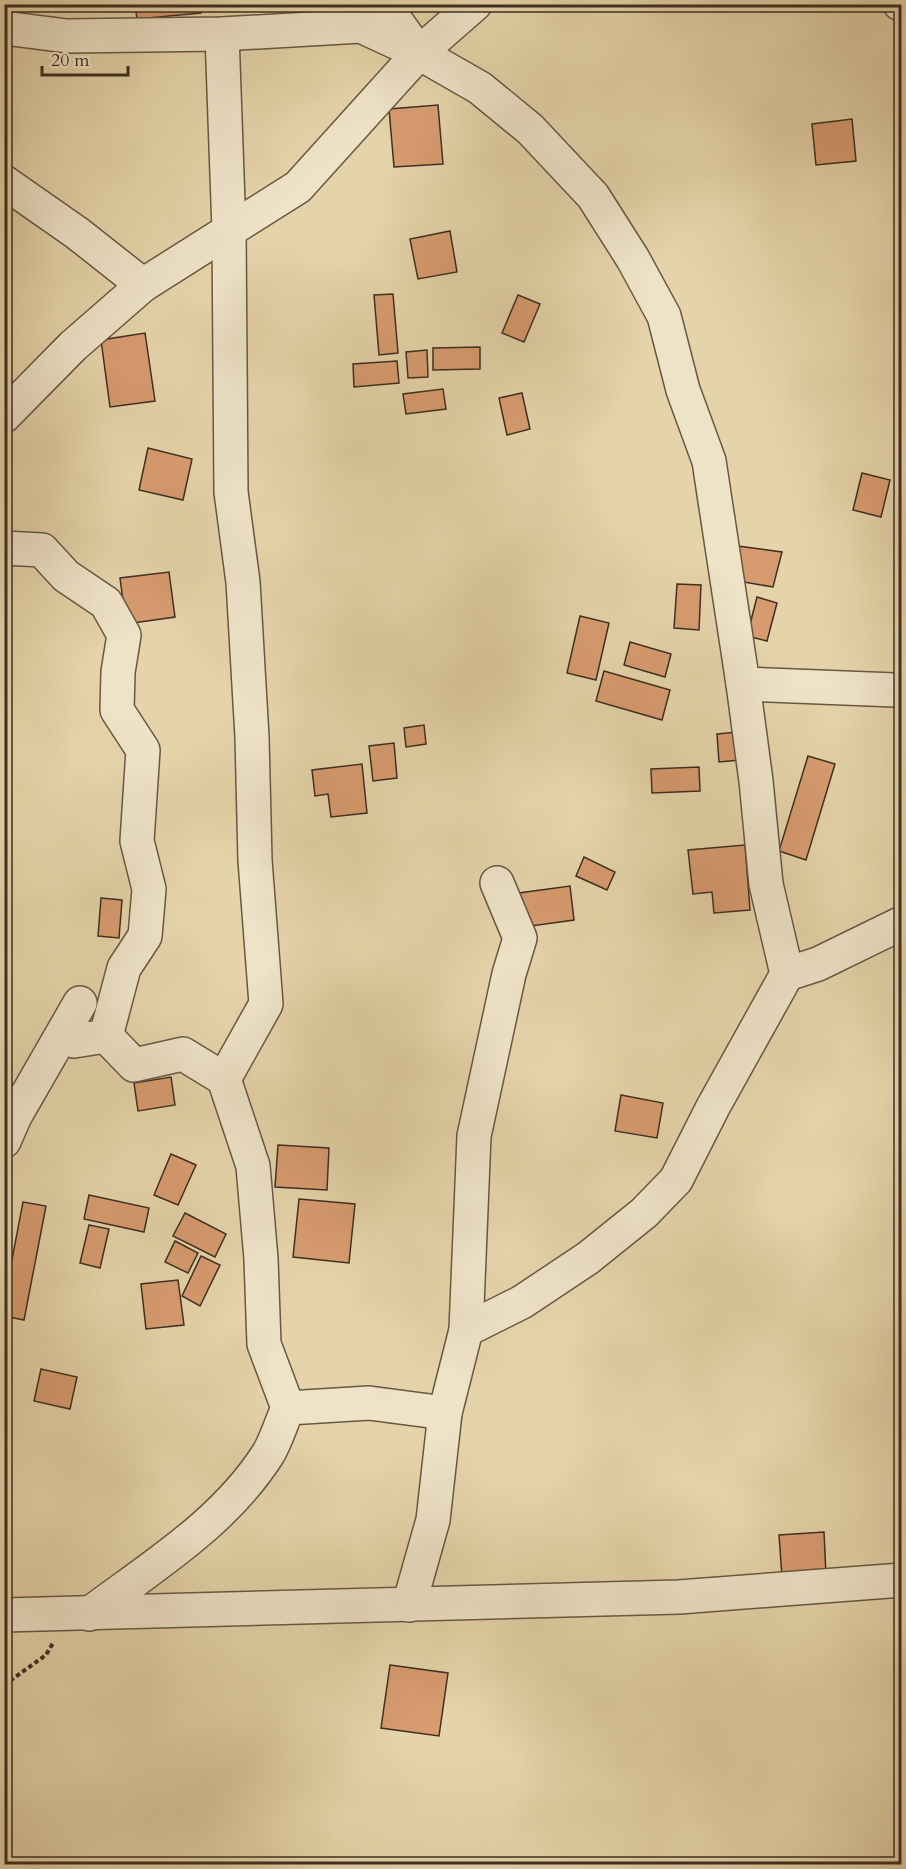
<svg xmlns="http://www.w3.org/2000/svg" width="906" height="1869" font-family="Cardo,serif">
<rect width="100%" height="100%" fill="#e5d3a9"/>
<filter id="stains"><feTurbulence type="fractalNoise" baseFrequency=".00333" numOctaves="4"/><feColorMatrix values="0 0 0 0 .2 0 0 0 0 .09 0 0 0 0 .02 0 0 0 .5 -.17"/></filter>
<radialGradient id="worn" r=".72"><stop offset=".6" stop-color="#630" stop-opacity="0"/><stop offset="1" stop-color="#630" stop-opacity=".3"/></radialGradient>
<g fill="#d79b6f" stroke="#3d2f23" stroke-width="1.5">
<polygon points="135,4 200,4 201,13 137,19"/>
<polygon points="274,4 312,4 275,10"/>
<polygon points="438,105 443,164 394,167 389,109"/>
<polygon points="852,119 856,161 816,165 812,124"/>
<polygon points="450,231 457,272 418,279 410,239"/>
<polygon points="393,294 398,353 379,355 374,295"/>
<polygon points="518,295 540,304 524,342 502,333"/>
<polygon points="145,333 155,401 110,407 101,340"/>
<polygon points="480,347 480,369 433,370 433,348"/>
<polygon points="427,350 428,377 408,378 406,352"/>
<polygon points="397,361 399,383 354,387 353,364"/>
<polygon points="443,389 446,409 406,414 403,394"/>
<polygon points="522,393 530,429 507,435 499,398"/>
<polygon points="148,448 192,459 183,500 139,490"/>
<polygon points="862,473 890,480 881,517 853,510"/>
<polygon points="738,546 782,552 773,587 732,580"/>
<polygon points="169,572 175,617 126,624 120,578"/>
<polygon points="677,584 701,585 699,630 674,628"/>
<polygon points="757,597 777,603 767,641 747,636"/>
<polygon points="580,616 609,623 596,680 567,673"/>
<polygon points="630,642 671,654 665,677 624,665"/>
<polygon points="604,671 670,690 662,720 596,701"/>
<polygon points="424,725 426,744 406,747 404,728"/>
<polygon points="738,732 740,760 719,762 717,734"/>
<polygon points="394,743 397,778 373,781 369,746"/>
<polygon points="808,756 835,764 806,860 779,851"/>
<polygon points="362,764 367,813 331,817 328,794 315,796 312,770"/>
<polygon points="699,767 700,791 652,793 651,769"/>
<polygon points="745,845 750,910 714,913 712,892 693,894 688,850"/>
<polygon points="584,857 615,872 607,890 576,876"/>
<polygon points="570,886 574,920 524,927 519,893"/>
<polygon points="101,898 122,900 119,938 98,936"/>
<polygon points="171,1077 175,1105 138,1111 134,1083"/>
<polygon points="621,1095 663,1103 657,1138 615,1131"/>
<polygon points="278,1145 329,1148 327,1190 275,1187"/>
<polygon points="171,1154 196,1165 178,1205 154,1195"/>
<polygon points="89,1195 149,1208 144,1232 84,1219"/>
<polygon points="299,1199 355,1204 349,1263 293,1257"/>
<polygon points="23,1202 46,1206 24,1320 4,1316 4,1301"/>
<polygon points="185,1213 226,1234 215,1257 173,1236"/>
<polygon points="89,1225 109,1229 100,1268 80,1263"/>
<polygon points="175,1241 198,1253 188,1273 165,1262"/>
<polygon points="201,1256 220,1265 200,1306 182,1296"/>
<polygon points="178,1280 184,1325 146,1329 141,1284"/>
<polygon points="41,1369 77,1377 70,1409 34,1401"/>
<polygon points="824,1532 826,1575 782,1577 779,1535"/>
<polygon points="390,1665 448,1673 439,1736 381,1728"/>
</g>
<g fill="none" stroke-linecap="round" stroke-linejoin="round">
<defs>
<g id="minor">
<polyline points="900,4 902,5"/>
<polyline points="4,28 67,36 222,34 361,26 417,52"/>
<polyline points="222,34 229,231 231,492 243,582 252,737 255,860 266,1004 224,1079"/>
<polyline points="4,182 77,233 143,285"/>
<polyline points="4,416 73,346 143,285 298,187 419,53 475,4"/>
<polyline points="4,548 42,550 66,576 106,603 124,635 118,672 117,710 143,750 137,841 149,889 145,936 124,968 106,1036"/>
<polyline points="743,684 895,690 902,692"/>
<polyline points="787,974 818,964 902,923"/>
<polyline points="74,1041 106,1036 134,1065 183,1054 224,1079 253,1166 261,1259 264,1344 288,1408"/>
<polyline points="4,1141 15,1116 80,1003"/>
<polyline points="466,1330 474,1136 509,974 520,938 497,883"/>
<polyline points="409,1605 433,1520 445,1413"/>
<path d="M89,1614C153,1566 224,1523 268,1454C276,1441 281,1423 288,1408L369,1403L445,1413L466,1330L522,1302L588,1258L644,1213L676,1180L713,1107L787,974L766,884L756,781L743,684L709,461L683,390L664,316L633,259L593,196L530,129L480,88L419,53L384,4"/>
<polyline points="4,1615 679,1597 902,1580"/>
</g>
</defs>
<use href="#minor" stroke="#675844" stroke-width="36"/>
<polyline stroke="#3d2f23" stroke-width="4" stroke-dasharray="4.5 3" stroke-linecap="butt" points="4,1685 46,1655 53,1643"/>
<use href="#minor" stroke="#eee2c7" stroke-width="33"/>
</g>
<rect width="906" height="1869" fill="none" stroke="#e5d3a9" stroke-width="24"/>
<rect x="6" y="6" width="894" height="1857" fill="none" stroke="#3d2f23" stroke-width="3"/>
<rect x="12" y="12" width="882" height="1845" fill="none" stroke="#3d2f23" stroke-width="1.5"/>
<path d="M42 66v9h86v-9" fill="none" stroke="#3d2f23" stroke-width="3"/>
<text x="51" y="66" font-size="18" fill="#3d2f23" stroke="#eee2c7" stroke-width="4.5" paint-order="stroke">20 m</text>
<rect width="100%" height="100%" filter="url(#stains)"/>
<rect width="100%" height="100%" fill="url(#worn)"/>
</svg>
